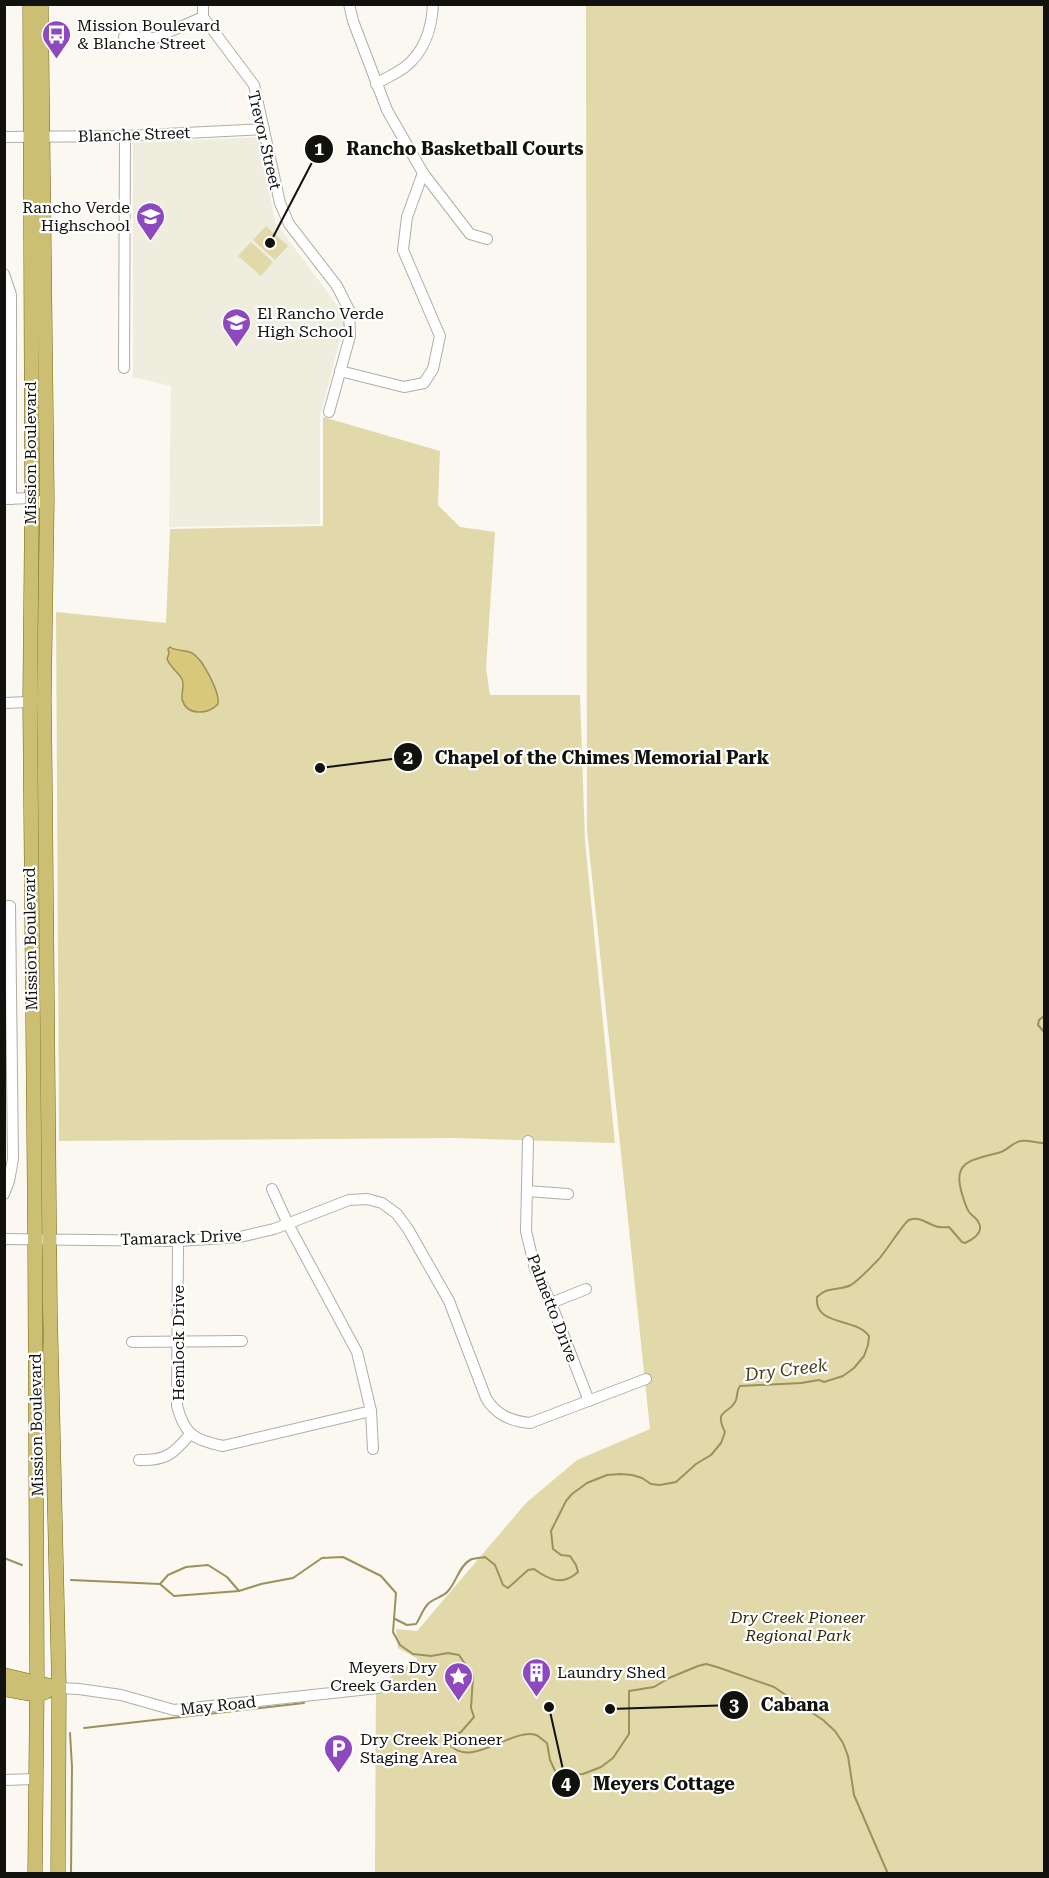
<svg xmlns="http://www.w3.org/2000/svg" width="1049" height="1878" font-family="'Roboto Serif',serif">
<rect width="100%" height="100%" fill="#faf8f1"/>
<polygon fill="#eeedde" points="259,137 275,222 346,317 320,416 320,524 169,527 171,386 133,377 133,143"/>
<g fill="#e2d9aa">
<polygon points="586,5 1044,5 1044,1873 375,1874 376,1686 418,1659 398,1648 396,1629 417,1631 526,1503 577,1460 650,1429 587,830"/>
<polygon points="266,226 288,246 275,260 253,240"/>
<polygon points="251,242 273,262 261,276 238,256"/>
<polygon points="323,417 440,451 438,505 460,527 495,532 486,668 490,695 580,695 585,841 615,1143 454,1138 59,1141 56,612 166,623 170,529 323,526"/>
</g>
<path fill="#d8c87a" stroke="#9c915a" stroke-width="1.5" d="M170,647C177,652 185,649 192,653C203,659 220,693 218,704C209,715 186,716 182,699C181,692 185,687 182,679C178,672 170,667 167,659L169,653L168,649Z"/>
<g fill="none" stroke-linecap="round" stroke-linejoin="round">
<g stroke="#9c915a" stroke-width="2">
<polyline points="1044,1016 1039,1020 1038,1025 1044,1032"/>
<polyline points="4,1558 22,1565"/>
<path d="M71,1580L160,1584L174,1596L239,1591L261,1584L293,1578L322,1558L343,1557L381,1576L396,1593L393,1632L400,1645L413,1654L431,1656L448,1653L459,1655L473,1676L471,1708L474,1717L461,1732L450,1737L447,1742C470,1772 511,1727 536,1735C539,1736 544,1741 547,1743L550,1760L557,1775L583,1774L601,1767L613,1758L629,1734V1691L654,1687L669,1678L698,1666L706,1664L717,1667L774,1687L823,1720L835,1731L843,1743L848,1756L854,1795L888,1874"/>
<polyline points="160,1584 168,1575 186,1567 208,1565 227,1577 239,1591"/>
<path d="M395,1619L407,1625L416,1624C421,1617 422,1610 428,1604C433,1598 442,1598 448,1591C456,1583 459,1566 470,1560C474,1558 481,1558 485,1557L495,1565L503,1585L508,1588L528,1570L534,1569C549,1580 563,1586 578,1572L576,1565L570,1556L561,1555L553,1549L551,1531L566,1501L572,1494L587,1483L607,1475L621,1474L632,1475L642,1478L651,1484L660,1485L676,1482L696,1464L711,1455L721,1443L725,1432C713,1408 730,1415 736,1400C738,1394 736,1391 740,1386L801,1383L819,1380L824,1382L843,1376L854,1368L864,1356L868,1345L869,1336C856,1317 814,1327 817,1297C827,1286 839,1291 851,1285C859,1280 871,1267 878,1260C885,1253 904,1222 909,1220C920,1216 926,1223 935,1226C939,1228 944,1227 949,1227L962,1242L965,1243C972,1240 981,1234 980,1227C980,1220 973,1217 969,1212C965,1206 963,1197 961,1190C952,1158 979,1159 1001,1152C1009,1149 1013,1142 1021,1141C1029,1140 1037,1143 1044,1143"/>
<polyline points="84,1728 304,1703"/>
<polyline points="70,1733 72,1767 71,1874"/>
</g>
<defs>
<g id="minor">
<polyline points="203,4 203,17 254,85 280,203 289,224 337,286 349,310 350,336 329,412"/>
<polyline points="349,4 353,21 387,110 423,173 470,234 487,239"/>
<polyline points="124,37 155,38 203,17"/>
<path d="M376,84C385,78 396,74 405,67C424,52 432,28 433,4"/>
<polyline points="4,137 125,136 264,129"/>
<polyline points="4,274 11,295 11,499"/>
<polyline points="124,368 125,136"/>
<polyline points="340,371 404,387 424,383 433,369 440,336 403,250 407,217 423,173"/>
<polyline points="5,499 32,498 47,506"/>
<polyline points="4,703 30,702 44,698"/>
<polyline points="4,906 10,906 13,1159 9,1181 4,1194"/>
<polyline points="528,1141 526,1231 535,1269 551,1303 589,1401"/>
<polyline points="272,1189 288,1224 357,1352 371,1411 373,1449"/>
<polyline points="527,1191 568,1194"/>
<path d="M4,1239L178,1241L240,1237L274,1229L349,1200L367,1199L382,1203L397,1214L408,1229L449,1301L486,1398C496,1415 511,1421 530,1423L646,1379"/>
<path d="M178,1241L177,1406C185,1435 194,1440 223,1446L371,1411"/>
<polyline points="551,1303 586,1289"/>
<polyline points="132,1342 242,1341"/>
<path d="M139,1460C165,1461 174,1454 190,1434"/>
<polyline points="59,1688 79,1689 121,1695 174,1710 378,1688"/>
<polyline points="4,1780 36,1779"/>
</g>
<g id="major">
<polyline points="30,4 32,498 30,702 35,1239 37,1682 35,1874"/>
<polyline points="41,4 47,499 44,698 45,780 50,1309 59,1688 58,1874"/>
<polyline points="4,1675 59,1688"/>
<polyline points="4,1689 37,1695 46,1692"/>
</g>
</defs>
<use href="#minor" stroke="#afaea7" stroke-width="12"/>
<use href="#major" stroke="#746714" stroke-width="15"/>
<use href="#minor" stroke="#fff" stroke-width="10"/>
<use href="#major" stroke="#ccbf74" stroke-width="14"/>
</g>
<defs>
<symbol id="bus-pin" viewBox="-11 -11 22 30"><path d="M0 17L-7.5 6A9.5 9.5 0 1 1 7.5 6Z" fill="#8d49bd" stroke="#fff"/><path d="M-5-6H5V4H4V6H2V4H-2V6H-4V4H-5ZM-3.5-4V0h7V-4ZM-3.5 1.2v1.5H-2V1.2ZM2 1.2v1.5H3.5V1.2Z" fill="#fff"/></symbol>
<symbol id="school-pin" viewBox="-11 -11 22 30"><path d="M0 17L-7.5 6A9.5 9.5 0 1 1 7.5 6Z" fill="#8d49bd" stroke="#fff"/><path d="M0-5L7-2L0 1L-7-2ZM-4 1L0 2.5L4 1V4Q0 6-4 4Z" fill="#fff"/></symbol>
<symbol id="building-pin" viewBox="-11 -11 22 30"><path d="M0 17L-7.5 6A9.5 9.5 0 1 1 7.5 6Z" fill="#8d49bd" stroke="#fff"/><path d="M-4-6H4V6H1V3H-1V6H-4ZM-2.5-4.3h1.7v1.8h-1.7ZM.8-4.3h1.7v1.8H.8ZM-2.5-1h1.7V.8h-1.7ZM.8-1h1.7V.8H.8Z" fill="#fff"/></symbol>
<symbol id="sight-pin" viewBox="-11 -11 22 30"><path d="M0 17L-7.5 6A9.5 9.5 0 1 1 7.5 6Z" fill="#8d49bd" stroke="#fff"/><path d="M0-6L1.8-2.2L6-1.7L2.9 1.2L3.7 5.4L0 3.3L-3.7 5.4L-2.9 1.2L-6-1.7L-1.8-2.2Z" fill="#fff"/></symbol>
<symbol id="parking-pin" viewBox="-11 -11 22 30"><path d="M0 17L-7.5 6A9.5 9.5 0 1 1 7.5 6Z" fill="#8d49bd" stroke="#fff"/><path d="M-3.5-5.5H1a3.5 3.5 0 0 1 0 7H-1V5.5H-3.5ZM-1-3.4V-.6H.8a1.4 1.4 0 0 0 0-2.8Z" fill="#fff"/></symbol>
</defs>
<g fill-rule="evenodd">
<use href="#bus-pin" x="40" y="18" width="33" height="45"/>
<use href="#school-pin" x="134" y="200" width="33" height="45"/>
<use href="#school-pin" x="220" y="306" width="33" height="45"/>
<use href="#building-pin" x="520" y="1656" width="33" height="45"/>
<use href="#sight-pin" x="442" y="1660" width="33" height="45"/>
<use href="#parking-pin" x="322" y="1732" width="33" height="45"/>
</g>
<g text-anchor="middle" stroke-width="4.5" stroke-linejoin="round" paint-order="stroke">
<g font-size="16" fill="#11110e" stroke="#fff" text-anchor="start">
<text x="77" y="31">Mission Boulevard<tspan x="77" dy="18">&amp; Blanche Street</tspan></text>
<text x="130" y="213" text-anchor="end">Rancho Verde<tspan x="130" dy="18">Highschool</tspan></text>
<text x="257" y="319">El Rancho Verde<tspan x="257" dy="18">High School</tspan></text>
<text x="437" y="1673" text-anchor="end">Meyers Dry<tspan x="437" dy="18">Creek Garden</tspan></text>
<text x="557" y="1678">Laundry Shed</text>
<text x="360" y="1745">Dry Creek Pioneer<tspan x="360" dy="18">Staging Area</tspan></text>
</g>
<g font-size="16" fill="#11110e" stroke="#fff">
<text transform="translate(134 134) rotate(-2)" y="6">Blanche Street</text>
<text transform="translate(265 140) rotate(77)" y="6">Trevor Street</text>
<text transform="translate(30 453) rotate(-90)" y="6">Mission Boulevard</text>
<text transform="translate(30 939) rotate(-91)" y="6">Mission Boulevard</text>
<text transform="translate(181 1237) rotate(-2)" y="6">Tamarack Drive</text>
<text transform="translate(553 1308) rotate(69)" y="6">Palmetto Drive</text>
<text transform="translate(178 1343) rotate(-90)" y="6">Hemlock Drive</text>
<text transform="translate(36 1425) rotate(-91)" y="6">Mission Boulevard</text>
<text transform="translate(218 1705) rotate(-6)" y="6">May Road</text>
</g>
<g font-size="16" font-style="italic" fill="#312a07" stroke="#fff">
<text x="798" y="1623">Dry Creek Pioneer<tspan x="798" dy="18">Regional Park</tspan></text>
</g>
<g font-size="18" font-style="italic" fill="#453f1c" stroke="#fff">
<text transform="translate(786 1370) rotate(-7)" y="6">Dry Creek</text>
</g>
</g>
<path fill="none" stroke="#11110e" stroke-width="2" d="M270 243L319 149M320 768L408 757M610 1709L734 1705M549 1707L566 1783"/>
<g fill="#11110e" stroke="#fff" stroke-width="2">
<circle cx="270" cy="243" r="6"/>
<circle cx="320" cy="768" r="6"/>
<circle cx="610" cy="1709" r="6"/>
<circle cx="549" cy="1707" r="6"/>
<circle cx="319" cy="149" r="15"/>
<circle cx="408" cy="757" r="15"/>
<circle cx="734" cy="1705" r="15"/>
<circle cx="566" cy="1783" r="15"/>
</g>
<g font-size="18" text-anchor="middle" font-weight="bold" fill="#fff">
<text x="319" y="155">1</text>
<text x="408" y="764">2</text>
<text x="734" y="1711">3</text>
<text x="566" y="1790">4</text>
</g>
<g font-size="18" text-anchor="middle" font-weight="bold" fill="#11110e" stroke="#fff" stroke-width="4.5" stroke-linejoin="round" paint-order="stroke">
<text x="465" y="155">Rancho Basketball Courts</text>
<text x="602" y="764">Chapel of the Chimes Memorial Park</text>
<text x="795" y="1711">Cabana</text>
<text x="664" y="1790">Meyers Cottage</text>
</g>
<rect width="1049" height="1878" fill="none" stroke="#11110e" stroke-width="12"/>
</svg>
